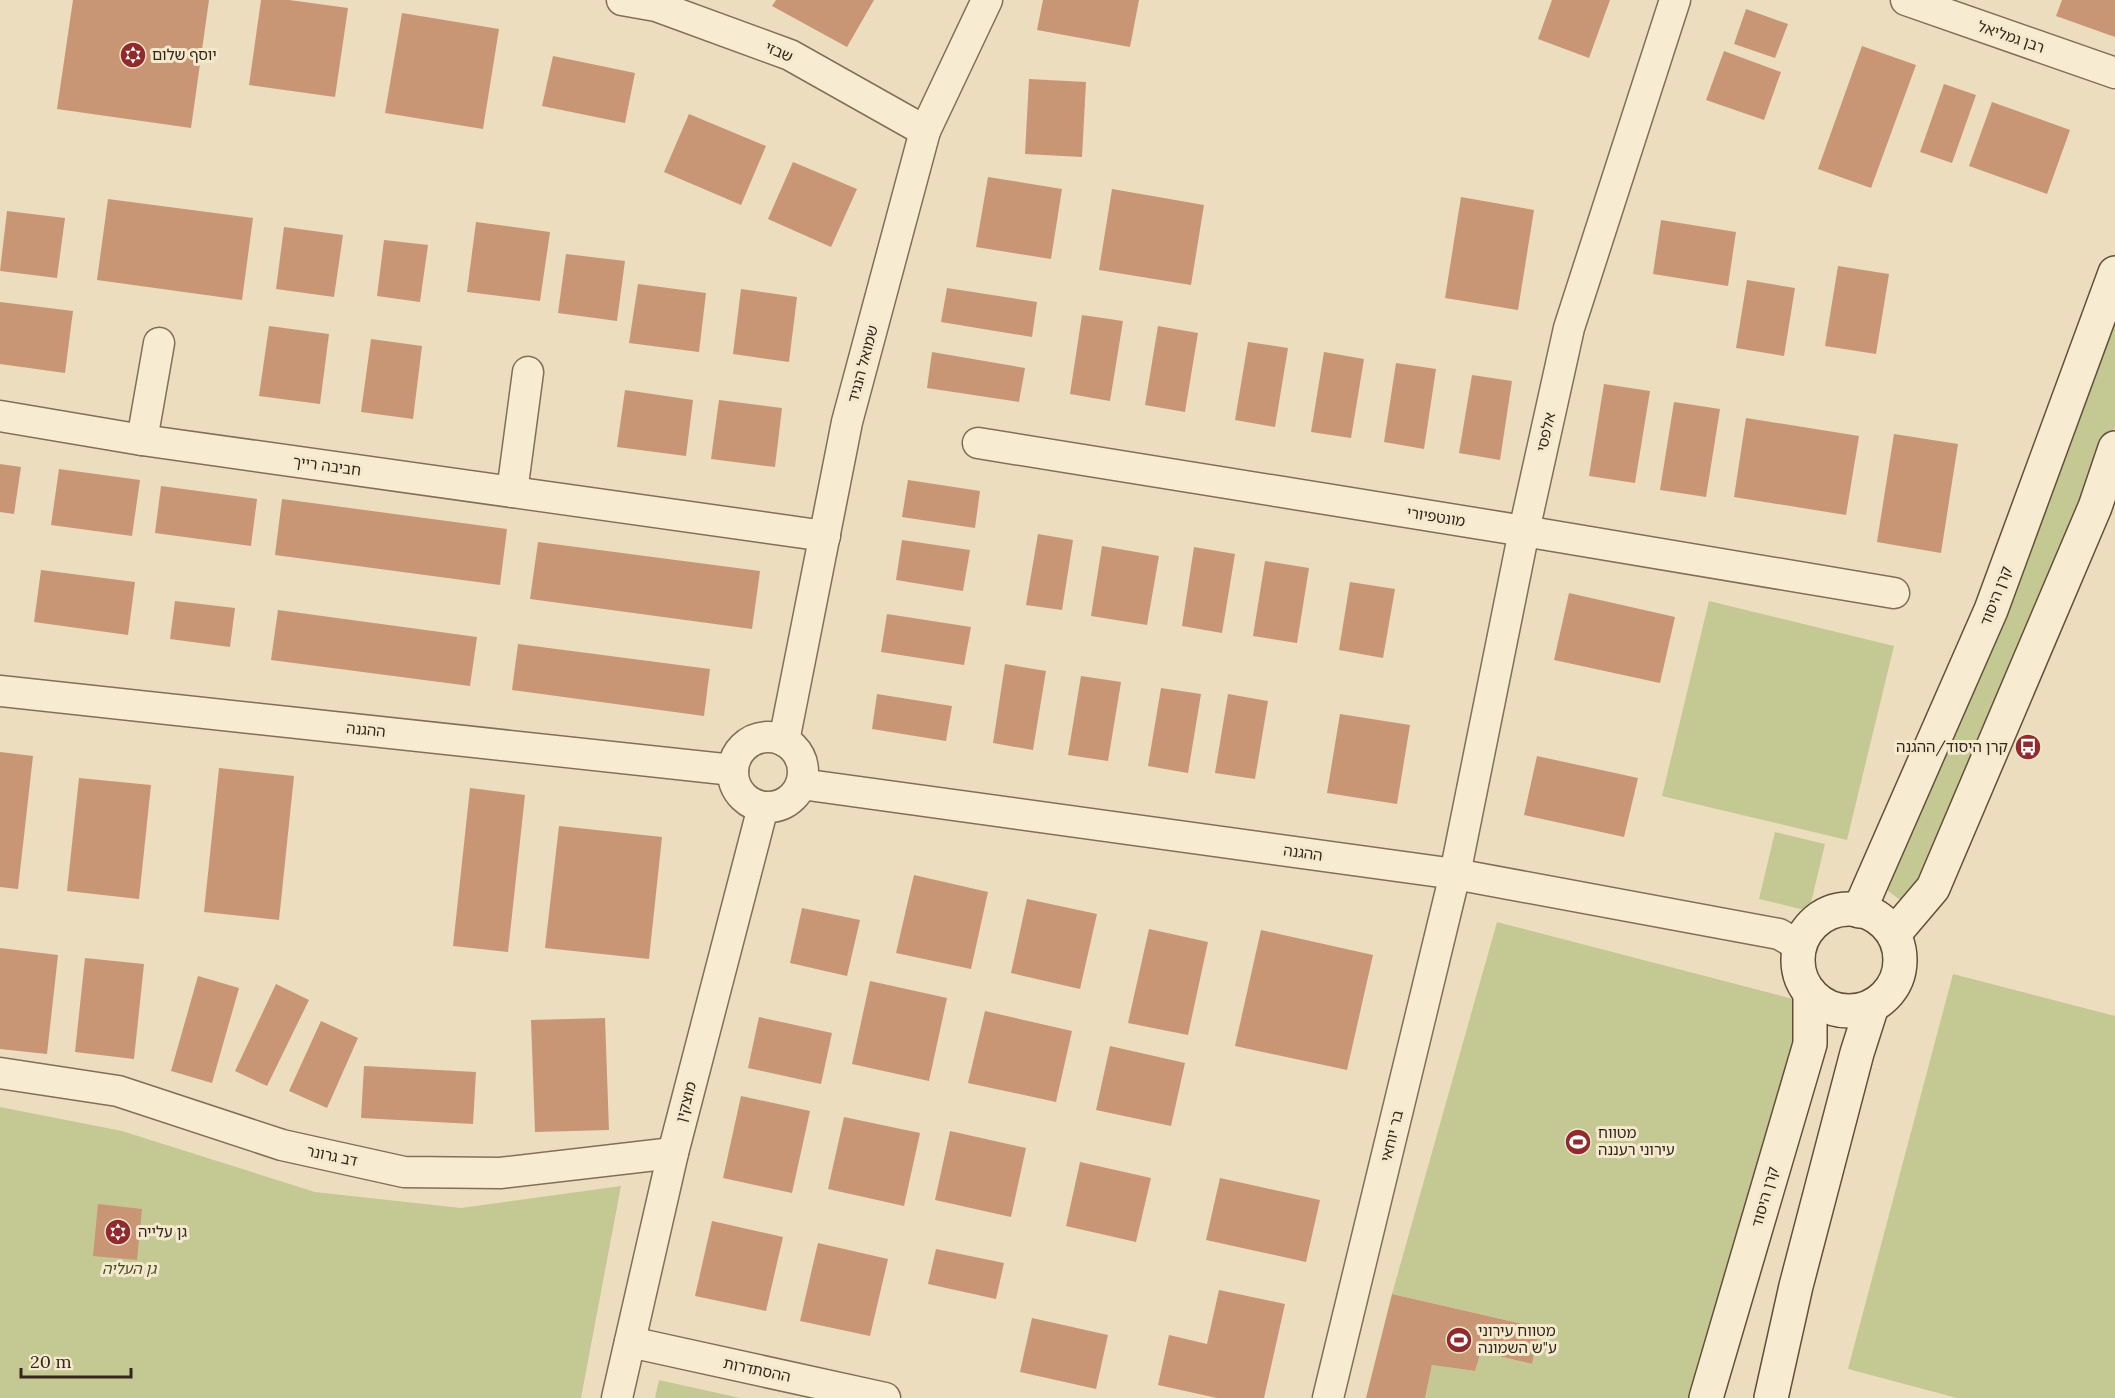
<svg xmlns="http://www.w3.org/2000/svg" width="2115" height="1398" font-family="Lora,'Noto Sans Hebrew',serif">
<rect width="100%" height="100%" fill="#ecddbe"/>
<g fill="#c4c993">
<polygon points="2115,295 2115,426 2090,499 1929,880 1907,905 1884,888"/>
<polygon points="1709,601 1894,646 1847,840 1662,796"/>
<polygon points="1775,832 1825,844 1809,911 1759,899"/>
<polygon points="1497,922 1797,1000 1801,1041 1691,1398 1425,1398 1432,1365 1475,1371 1481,1352 1532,1364 1540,1328 1392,1294"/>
<polygon points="1953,974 2115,1016 2115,1398 1957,1398 1848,1369"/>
<polygon points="0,1107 122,1131 315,1192 461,1208 621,1186 581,1398 0,1398"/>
<polygon points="659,1380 740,1398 655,1398"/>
</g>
<g fill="#c99675">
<polygon points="73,0 209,0 191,128 57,109"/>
<polygon points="261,0 289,0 348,8 335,97 249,85"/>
<polygon points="776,0 874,0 847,47 772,6"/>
<polygon points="1043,0 1139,0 1130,47 1037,30"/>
<polygon points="1552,0 1610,0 1589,58 1538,39"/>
<polygon points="2062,0 2115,0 2115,37 2056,16"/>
<polygon points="1746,9 1788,24 1775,58 1734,44"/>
<polygon points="402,13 499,29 483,129 385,113"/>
<polygon points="1862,46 1916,65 1871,188 1818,169"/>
<polygon points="1724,51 1781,72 1764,120 1706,100"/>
<polygon points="553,56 635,73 625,123 542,106"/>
<polygon points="1029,79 1086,82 1082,157 1025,154"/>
<polygon points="1944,84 1976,95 1952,163 1920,152"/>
<polygon points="1992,102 2070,130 2047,194 1969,166"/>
<polygon points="689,114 766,146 741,205 664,172"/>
<polygon points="793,162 857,189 831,247 768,219"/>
<polygon points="988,177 1062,189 1051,259 976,247"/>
<polygon points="1112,189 1204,205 1191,285 1099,270"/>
<polygon points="1461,197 1534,210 1518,310 1445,298"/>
<polygon points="108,199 253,218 242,300 97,280"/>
<polygon points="7,211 65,218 57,278 0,271"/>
<polygon points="1661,220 1736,232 1728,286 1653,274"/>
<polygon points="476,222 550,232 540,301 467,292"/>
<polygon points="284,227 343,235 334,297 276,289"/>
<polygon points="384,240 428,245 420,302 377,296"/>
<polygon points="566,254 625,261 617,321 558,313"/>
<polygon points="1838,266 1889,274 1876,354 1825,346"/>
<polygon points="1747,280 1795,288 1784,356 1736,348"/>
<polygon points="638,284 706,293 699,352 629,343"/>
<polygon points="947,288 1037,302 1032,337 941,322"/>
<polygon points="741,289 797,297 789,362 733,354"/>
<polygon points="0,302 73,311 65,373 0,364"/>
<polygon points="1082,315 1123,321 1110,401 1070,394"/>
<polygon points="269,326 329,334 320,404 259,396"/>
<polygon points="1158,326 1198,333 1185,412 1145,405"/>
<polygon points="371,339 422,346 413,419 361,412"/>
<polygon points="1248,342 1288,348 1275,427 1235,420"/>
<polygon points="932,352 1025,368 1019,402 927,388"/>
<polygon points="1324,352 1364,359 1351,438 1311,432"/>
<polygon points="1396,363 1436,369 1424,449 1384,442"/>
<polygon points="1472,375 1512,381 1500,460 1459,453"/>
<polygon points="1604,384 1650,391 1635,483 1589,476"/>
<polygon points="625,390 693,400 686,456 617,447"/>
<polygon points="719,400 782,408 775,467 711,459"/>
<polygon points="1674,402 1720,409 1706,497 1660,490"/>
<polygon points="1746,418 1859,436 1846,515 1734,497"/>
<polygon points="1894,434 1958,444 1941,553 1877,542"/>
<polygon points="0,464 21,467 14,514 0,512"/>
<polygon points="59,469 140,480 132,536 51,525"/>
<polygon points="908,480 980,491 975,528 902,517"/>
<polygon points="161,486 257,499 251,546 155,533"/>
<polygon points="282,499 507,529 500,585 275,555"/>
<polygon points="1038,534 1073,540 1062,610 1026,605"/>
<polygon points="902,540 970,550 963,591 896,580"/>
<polygon points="538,542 760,571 752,629 530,599"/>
<polygon points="1102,546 1159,556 1147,625 1091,616"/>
<polygon points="1194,547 1235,554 1222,633 1182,626"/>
<polygon points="1265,561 1309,568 1297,643 1253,636"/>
<polygon points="41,570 135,582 128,635 34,622"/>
<polygon points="1350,582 1395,589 1383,658 1339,650"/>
<polygon points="1569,593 1675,617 1660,683 1554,660"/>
<polygon points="175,601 235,608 230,647 170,639"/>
<polygon points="278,610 477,637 470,686 271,660"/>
<polygon points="887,614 971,627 964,665 881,652"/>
<polygon points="518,644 710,669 704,716 512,690"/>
<polygon points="1005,664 1046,671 1033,750 993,743"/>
<polygon points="1081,676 1121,682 1108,761 1068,755"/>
<polygon points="1161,688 1201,694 1188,773 1148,766"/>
<polygon points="877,694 952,706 946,741 872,729"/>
<polygon points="1228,694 1268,701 1255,779 1215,773"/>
<polygon points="1340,714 1410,725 1397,804 1327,793"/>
<polygon points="0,752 33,756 18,889 0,887"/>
<polygon points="1537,756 1638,778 1624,837 1524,815"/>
<polygon points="219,768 294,776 279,920 204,912"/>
<polygon points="79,778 151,785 139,899 67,891"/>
<polygon points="470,788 525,795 508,952 453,946"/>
<polygon points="559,826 662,837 649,959 545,948"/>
<polygon points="914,875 988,892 971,969 896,953"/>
<polygon points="1027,899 1097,914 1080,989 1011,973"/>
<polygon points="802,908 860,920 847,976 790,963"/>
<polygon points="1149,929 1208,942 1188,1035 1128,1023"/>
<polygon points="1261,930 1373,955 1347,1070 1235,1046"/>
<polygon points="0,948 58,955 47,1054 0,1049"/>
<polygon points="85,958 144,964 134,1059 75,1052"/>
<polygon points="198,976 239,988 212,1083 171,1071"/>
<polygon points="870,981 947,998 929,1081 852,1064"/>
<polygon points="276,984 309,1000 267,1086 235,1071"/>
<polygon points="985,1011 1072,1031 1056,1102 968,1083"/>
<polygon points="759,1017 832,1033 821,1084 748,1068"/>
<polygon points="605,1018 609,1130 535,1132 531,1020"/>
<polygon points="321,1021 358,1038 327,1108 289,1091"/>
<polygon points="1110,1046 1185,1063 1171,1126 1096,1110"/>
<polygon points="364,1066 476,1072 473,1124 361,1118"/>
<polygon points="741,1096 810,1111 792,1193 723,1178"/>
<polygon points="844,1117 920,1133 904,1206 828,1189"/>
<polygon points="950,1131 1026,1148 1011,1217 935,1200"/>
<polygon points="1080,1162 1151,1178 1136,1242 1066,1226"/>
<polygon points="1220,1178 1320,1200 1306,1262 1206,1240"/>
<polygon points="98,1204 142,1209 137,1260 93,1256"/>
<polygon points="712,1221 783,1237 766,1311 695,1296"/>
<polygon points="818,1243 888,1259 870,1336 800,1321"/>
<polygon points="936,1249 1004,1263 996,1299 928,1284"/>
<polygon points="1219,1290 1285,1304 1264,1398 1217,1398 1158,1385 1169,1335 1207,1344"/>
<polygon points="1392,1294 1540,1328 1532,1364 1481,1352 1475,1371 1432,1365 1425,1398 1366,1398"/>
<polygon points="1032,1318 1108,1335 1096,1389 1020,1372"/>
</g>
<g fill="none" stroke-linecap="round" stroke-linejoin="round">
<defs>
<g id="street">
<polyline points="622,0 656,6 790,55 925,131"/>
<polyline points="1906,0 2115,73"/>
<polyline points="0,416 142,440 825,536"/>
<polyline points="142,440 159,343"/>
<polyline points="978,443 1524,531 1894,593"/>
<polyline points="512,492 528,372"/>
<polyline points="0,691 733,770"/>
<circle cx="768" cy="772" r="35"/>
<polyline points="784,741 847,422 925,131 987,0"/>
<polyline points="801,784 1455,874 1779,934 1800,946"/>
<polyline points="0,1073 118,1091 282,1145 404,1172 500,1173 673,1153"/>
<polyline points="630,1342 885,1398"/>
<polyline points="617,1398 673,1153 763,807"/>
<polyline points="1328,1398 1455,874 1524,531 1569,328 1675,0"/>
</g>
<g id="secondary">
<circle cx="1849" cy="960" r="51"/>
<polyline points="1859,911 1991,610 2115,273"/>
<polyline points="1894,934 1933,888 2095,507 2115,448"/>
<polyline points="1706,1398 1810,1044 1810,993"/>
<polyline points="1771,1398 1796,1286 1857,1053 1872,1006"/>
</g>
</defs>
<use href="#street" stroke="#836e58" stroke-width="33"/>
<use href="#secondary" stroke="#654f3b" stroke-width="36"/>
<use href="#street" stroke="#f7ebd1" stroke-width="30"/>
<use href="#secondary" stroke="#f7ebd1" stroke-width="33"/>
</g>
<defs>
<symbol id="synagogue-disc" viewBox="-11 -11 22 22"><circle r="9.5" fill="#902a2d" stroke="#f4e8cd"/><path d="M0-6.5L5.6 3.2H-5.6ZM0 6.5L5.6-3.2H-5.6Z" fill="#fff"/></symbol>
<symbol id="bus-disc" viewBox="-11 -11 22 22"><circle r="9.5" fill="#902a2d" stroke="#f4e8cd"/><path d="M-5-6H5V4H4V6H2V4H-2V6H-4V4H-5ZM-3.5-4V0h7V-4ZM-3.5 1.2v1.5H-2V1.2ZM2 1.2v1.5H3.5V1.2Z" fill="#fff"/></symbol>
<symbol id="stadium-disc" viewBox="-11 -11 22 22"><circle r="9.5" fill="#902a2d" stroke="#f4e8cd"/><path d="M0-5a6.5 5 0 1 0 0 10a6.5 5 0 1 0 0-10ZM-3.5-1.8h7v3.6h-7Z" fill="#fff"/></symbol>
</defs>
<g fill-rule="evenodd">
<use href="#synagogue-disc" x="118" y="40" width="30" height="30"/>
<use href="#bus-disc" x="2013" y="732" width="30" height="30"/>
<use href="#stadium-disc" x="1563" y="1127" width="30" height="30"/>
<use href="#synagogue-disc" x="103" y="1217" width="30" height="30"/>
<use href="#stadium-disc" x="1444" y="1325" width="30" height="30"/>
</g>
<g text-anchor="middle" stroke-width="6" stroke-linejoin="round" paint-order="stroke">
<g font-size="15" fill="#33261c" stroke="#f4e8cd">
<text transform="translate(2011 37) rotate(19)" y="5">רבן גמליאל</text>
<text transform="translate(779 52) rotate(23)" y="5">שבזי</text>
<text transform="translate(863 364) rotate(-75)" y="5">שמואל הנגיד</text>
<text transform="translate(1546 432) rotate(-77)" y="5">אלפסי</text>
<text transform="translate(327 466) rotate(8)" y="5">חביבה רייך</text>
<text transform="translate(1436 517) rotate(9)" y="5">מונטפיורי</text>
<text transform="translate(1996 596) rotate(-69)" y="5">קרן היסוד</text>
<text transform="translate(366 730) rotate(6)" y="5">ההגנה</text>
<text transform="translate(1303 853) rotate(8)" y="5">ההגנה</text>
<text transform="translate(686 1102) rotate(-75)" y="5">מוצקין</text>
<text transform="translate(1392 1136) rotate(-76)" y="5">בר יוחאי</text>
<text transform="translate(332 1156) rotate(12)" y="5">דב גרונר</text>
<text transform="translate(1765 1197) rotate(-74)" y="5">קרן היסוד</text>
<text transform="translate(757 1370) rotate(12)" y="5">ההסתדרות</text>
</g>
<g font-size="15" fill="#33261c" stroke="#f4e8cd" text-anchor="start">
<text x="152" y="60">יוסף שלום</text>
<text x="2008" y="752" text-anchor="end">קרן היסוד/ההגנה</text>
<text x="1598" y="1138">מטווח<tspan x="1598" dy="17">עירוני רעננה</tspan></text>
<text x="138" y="1237">גן עלייה</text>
<text x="1478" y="1336">מטווח עירוני<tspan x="1478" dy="17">ע"ש השמונה</tspan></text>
</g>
<g font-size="15" font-style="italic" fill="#454f23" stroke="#f4e8cd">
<text x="129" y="1274">גן העליה</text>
</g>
</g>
<path d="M21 1368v9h110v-9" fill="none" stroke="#33261c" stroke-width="3"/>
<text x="30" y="1368" font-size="18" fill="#33261c" stroke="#f4e8cd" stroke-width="4.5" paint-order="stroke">20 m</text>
</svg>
